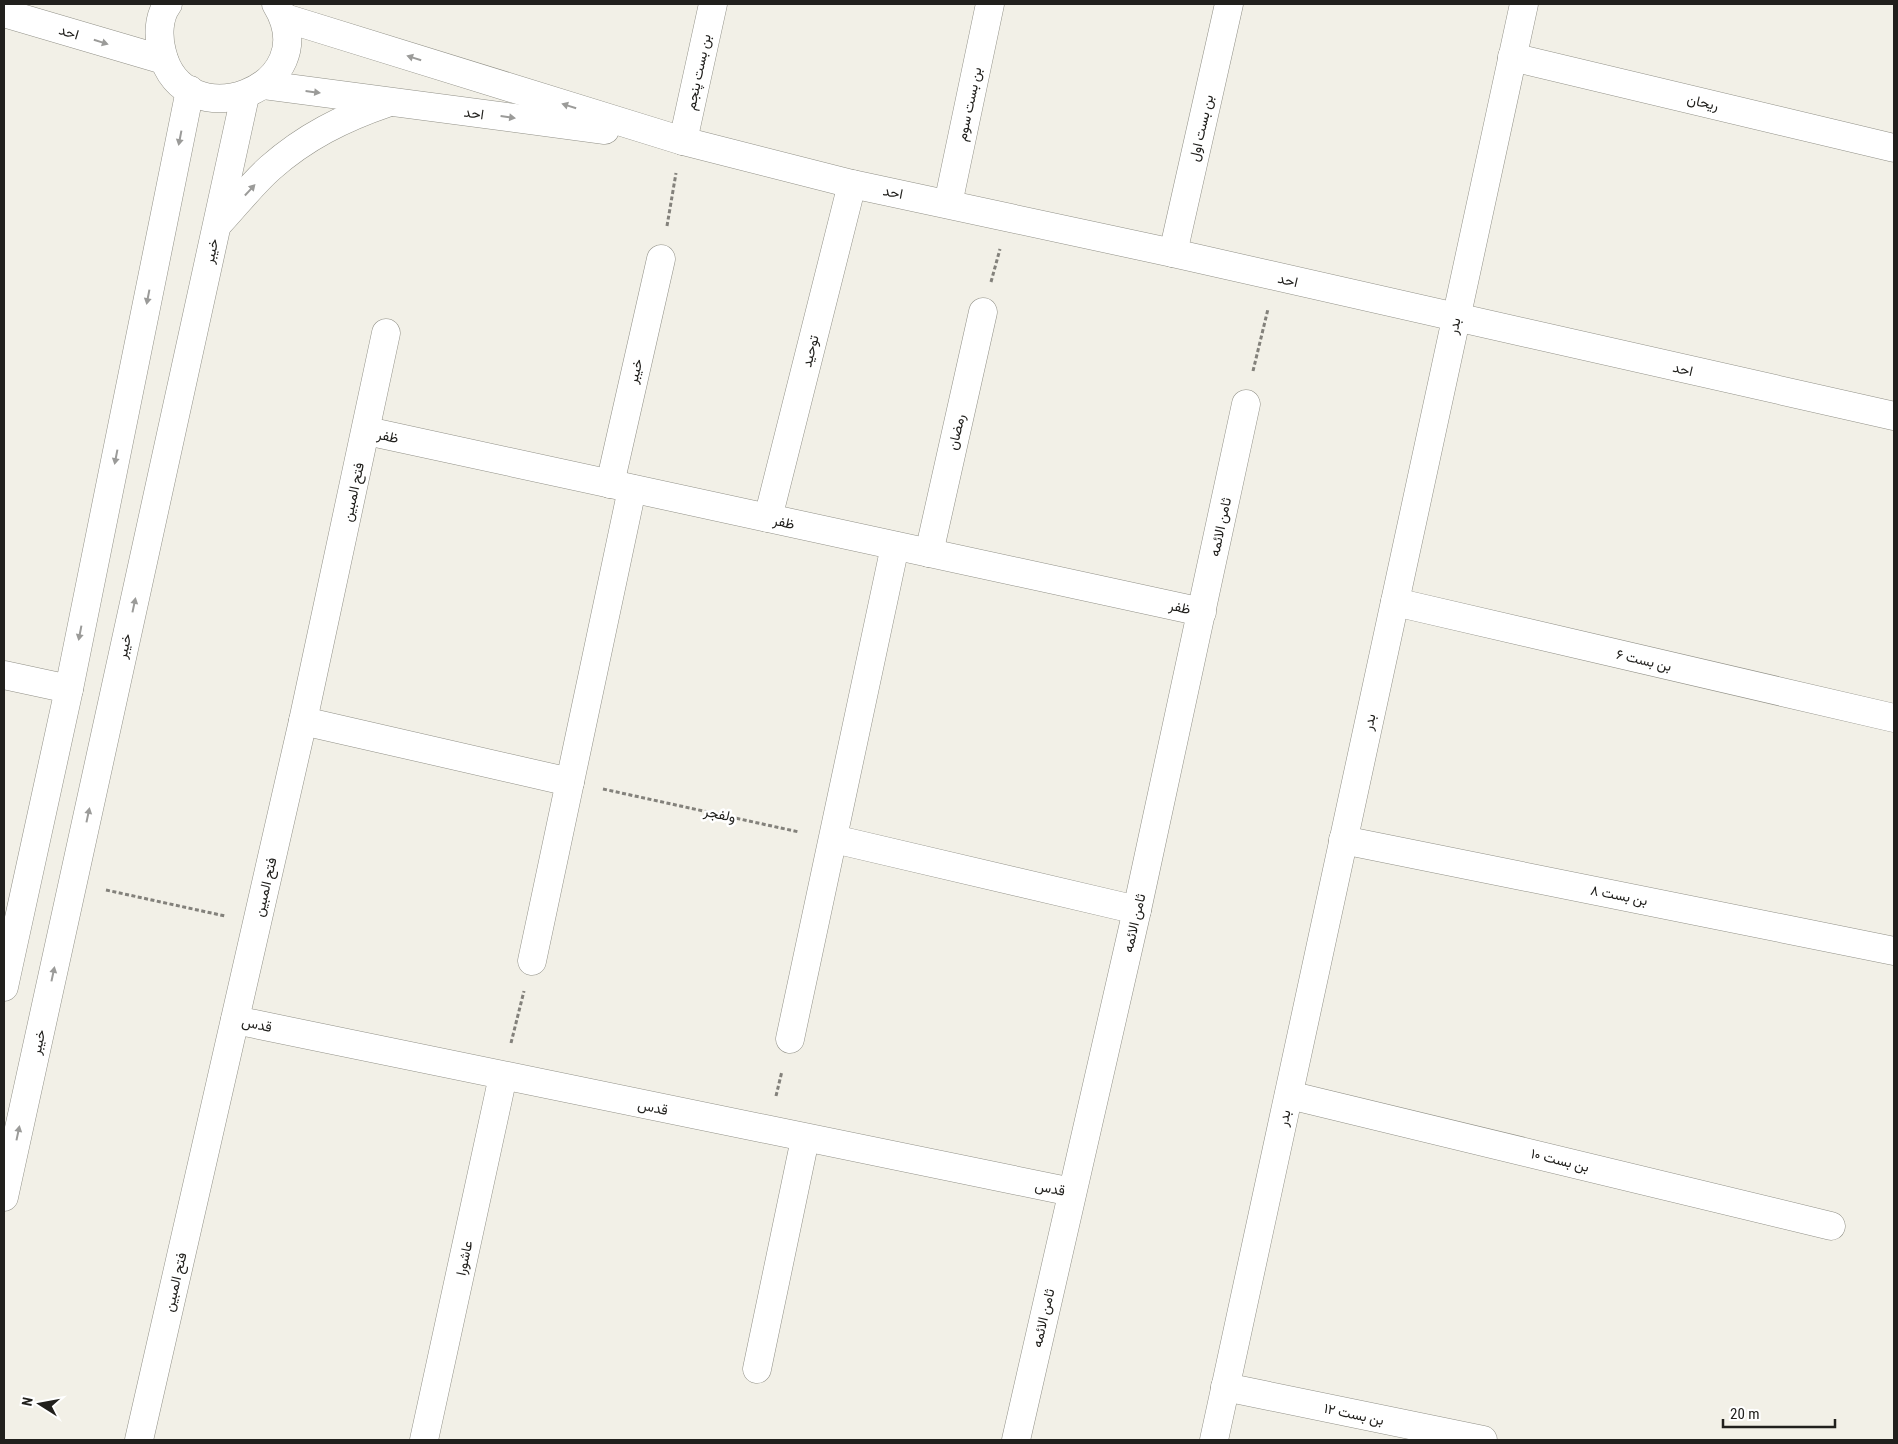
<svg xmlns="http://www.w3.org/2000/svg" width="1898" height="1444" font-family="'Roboto Condensed',Vazirmatn,sans-serif">
<rect width="100%" height="100%" fill="#f2f0e7"/>
<g fill="none" stroke-linecap="round" stroke-linejoin="round">
<defs>
<g id="minor">
<path d="M168,4C158,17 158,37 162,52C183,141 328,89 276,4"/>
<polyline points="4,13 164,60"/>
<polyline points="285,18 683,141 852,184 1173,253 1894,416"/>
<polyline points="1512,57 1894,148"/>
<polyline points="264,85 605,130"/>
<polyline points="683,141 713,4"/>
<polyline points="948,204 990,4"/>
<path d="M218,224C235,206 251,185 270,168C305,137 343,118 387,103"/>
<polyline points="1173,253 1229,4"/>
<polyline points="367,431 1202,612"/>
<polyline points="610,484 661,259"/>
<polyline points="768,518 852,184"/>
<polyline points="929,553 983,312"/>
<polyline points="1395,602 1894,718"/>
<polyline points="4,675 69,689"/>
<polyline points="303,721 570,782"/>
<polyline points="834,839 1137,910"/>
<polyline points="1343,840 1894,951"/>
<polyline points="532,961 632,489"/>
<polyline points="4,987 69,689 190,90"/>
<polyline points="235,1020 1072,1192"/>
<polyline points="790,1039 895,546"/>
<polyline points="1289,1095 1831,1226"/>
<polyline points="4,1197 245,96"/>
<polyline points="757,1369 805,1139"/>
<polyline points="1225,1387 1483,1440"/>
<polyline points="139,1440 303,721 386,333"/>
<polyline points="424,1440 503,1076"/>
<polyline points="1016,1440 1137,910 1246,404"/>
<polyline points="1214,1440 1524,4"/>
</g>
</defs>
<use href="#minor" stroke="#919087" stroke-width="29"/>
<g stroke="#83817b" stroke-width="3" stroke-dasharray="4 2.5" stroke-linecap="butt">
<polyline points="667,226 676,173"/>
<polyline points="991,282 1000,249"/>
<polyline points="1253,371 1268,309"/>
<polyline points="603,789 799,832"/>
<polyline points="106,890 225,916"/>
<polyline points="511,1043 524,991"/>
<polyline points="776,1096 782,1071"/>
</g>
<use href="#minor" stroke="#fff" stroke-width="28"/>
</g>
<defs><path id="oneway-solid" d="M-6-.8H1V-3.2L6.5 0L1 3.2V.8H-6Z" transform="scale(1.25)"/></defs>
<g fill="#9b9b99">
<use href="#oneway-solid" transform="translate(101 42) rotate(17)"/>
<use href="#oneway-solid" transform="translate(414 58) rotate(-163)"/>
<use href="#oneway-solid" transform="translate(313 92) rotate(7)"/>
<use href="#oneway-solid" transform="translate(569 106) rotate(-163)"/>
<use href="#oneway-solid" transform="translate(508 117) rotate(8)"/>
<use href="#oneway-solid" transform="translate(180 138) rotate(101)"/>
<use href="#oneway-solid" transform="translate(250 190) rotate(-47)"/>
<use href="#oneway-solid" transform="translate(148 297) rotate(101)"/>
<use href="#oneway-solid" transform="translate(116 457) rotate(101)"/>
<use href="#oneway-solid" transform="translate(134 605) rotate(-78)"/>
<use href="#oneway-solid" transform="translate(80 633) rotate(101)"/>
<use href="#oneway-solid" transform="translate(88 815) rotate(-78)"/>
<use href="#oneway-solid" transform="translate(53 974) rotate(-78)"/>
<use href="#oneway-solid" transform="translate(18 1133) rotate(-78)"/>
</g>
<g text-anchor="middle" stroke-width="5" stroke-linejoin="round" paint-order="stroke">
<g font-size="14" fill="#21201d" stroke="#fff">
<text transform="translate(69 32) rotate(17)" y="5">احد</text>
<text transform="translate(698 72) rotate(-78)" y="5">بن بست پنجم</text>
<text transform="translate(1703 102) rotate(13)" y="5">ریحان</text>
<text transform="translate(969 104) rotate(-78)" y="5">بن بست سوم</text>
<text transform="translate(474 113) rotate(8)" y="5">احد</text>
<text transform="translate(1201 128) rotate(-77)" y="5">بن بست اول</text>
<text transform="translate(893 192) rotate(11)" y="5">احد</text>
<text transform="translate(211 251) rotate(-78)" y="5">خیبر</text>
<text transform="translate(1288 280) rotate(13)" y="5">احد</text>
<text transform="translate(1454 326) rotate(-78)" y="5">بدر</text>
<text transform="translate(810 351) rotate(-76)" y="5">توحید</text>
<text transform="translate(1683 369) rotate(13)" y="5">احد</text>
<text transform="translate(635 371) rotate(-77)" y="5">خیبر</text>
<text transform="translate(956 432) rotate(-77)" y="5">رمضان</text>
<text transform="translate(388 436) rotate(12)" y="5">ظفر</text>
<text transform="translate(353 492) rotate(-78)" y="5">فتح المبین</text>
<text transform="translate(784 522) rotate(12)" y="5">ظفر</text>
<text transform="translate(1220 527) rotate(-78)" y="5">ثامن الائمه</text>
<text transform="translate(1180 607) rotate(12)" y="5">ظفر</text>
<text transform="translate(124 646) rotate(-78)" y="5">خیبر</text>
<text transform="translate(1644 660) rotate(13)" y="5">بن بست ۶</text>
<text transform="translate(1369 722) rotate(-78)" y="5">بدر</text>
<text transform="translate(720 814) rotate(12)" y="5">ولفجر</text>
<text transform="translate(265 887) rotate(-77)" y="5">فتح المبین</text>
<text transform="translate(1619 895) rotate(11)" y="5">بن بست ۸</text>
<text transform="translate(1134 923) rotate(-77)" y="5">ثامن الائمه</text>
<text transform="translate(257 1024) rotate(12)" y="5">قدس</text>
<text transform="translate(38 1042) rotate(-78)" y="5">خیبر</text>
<text transform="translate(653 1107) rotate(12)" y="5">قدس</text>
<text transform="translate(1284 1118) rotate(-78)" y="5">بدر</text>
<text transform="translate(1560 1160) rotate(14)" y="5">بن بست ۱۰</text>
<text transform="translate(1050 1188) rotate(11)" y="5">قدس</text>
<text transform="translate(464 1258) rotate(-78)" y="5">عاشورا</text>
<text transform="translate(175 1282) rotate(-77)" y="5">فتح المبین</text>
<text transform="translate(1043 1318) rotate(-77)" y="5">ثامن الائمه</text>
<text transform="translate(1354 1414) rotate(12)" y="5">بن بست ۱۲</text>
</g>
</g>
<rect width="1898" height="1444" fill="none" stroke="#21201d" stroke-width="10"/>
<g transform="translate(40 1404) rotate(281)" stroke="#ffffff" stroke-width="4" paint-order="stroke">
<path d="M0-4L9 19L0 12L-9 19Z" fill="#21201d"/>
<text y="-8" font-size="14" font-weight="bold" text-anchor="middle" fill="#21201d">N</text>
</g>
<path d="M1723 1419v8h112v-8" fill="none" stroke="#21201d" stroke-width="2.5"/>
<text x="1730" y="1419" font-size="15" fill="#21201d" stroke="#ffffff" stroke-width="4" paint-order="stroke">20 m</text>
</svg>
